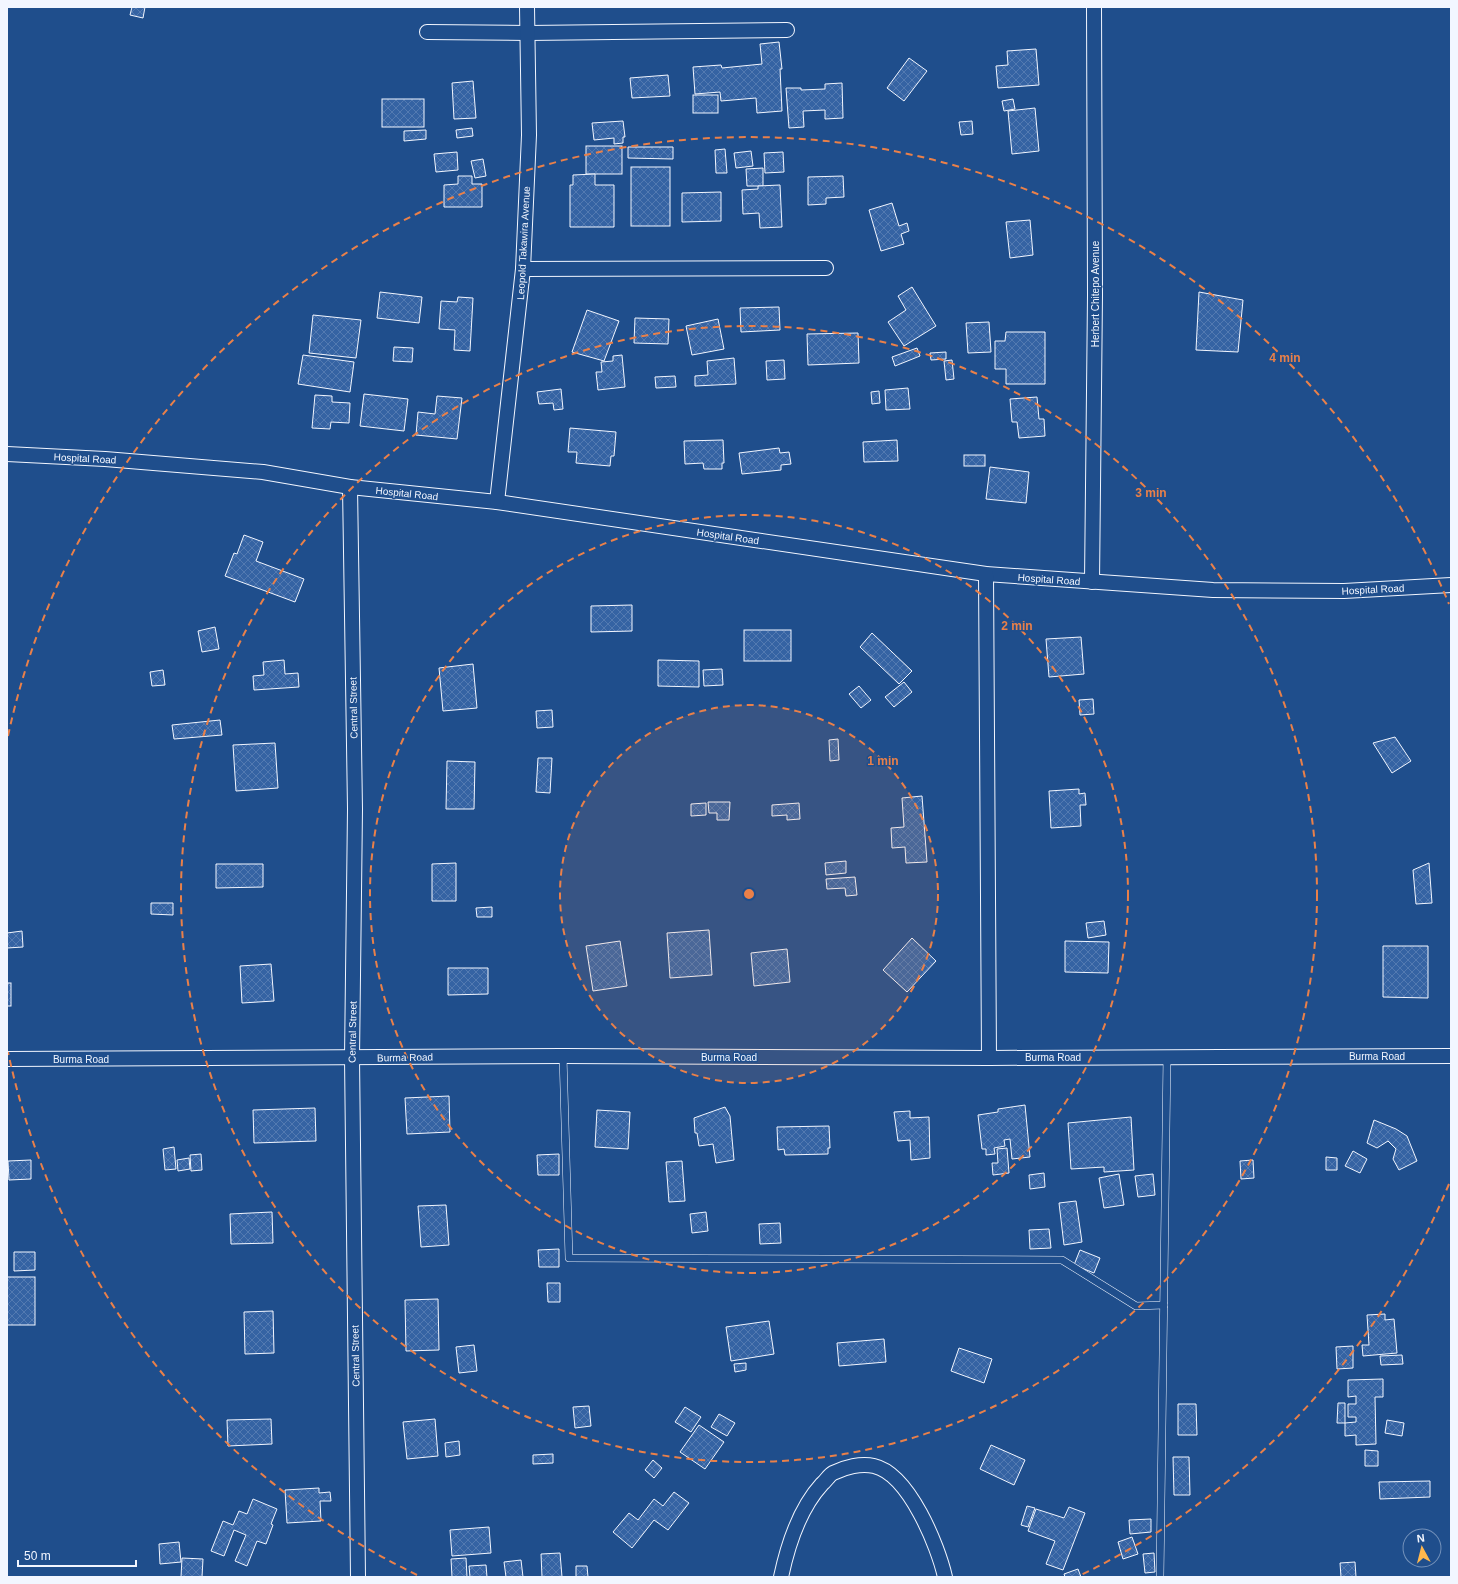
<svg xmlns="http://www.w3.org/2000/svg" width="1458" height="1584" font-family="Arial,sans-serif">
<defs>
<pattern id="building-cross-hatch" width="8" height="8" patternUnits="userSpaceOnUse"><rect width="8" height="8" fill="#3563a3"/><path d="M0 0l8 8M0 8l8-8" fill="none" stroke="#537ab1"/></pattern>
</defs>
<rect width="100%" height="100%" fill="#1f4e8c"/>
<g fill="url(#building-cross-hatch)" stroke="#f2f6ff">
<polygon points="132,7 145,7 143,18 130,15"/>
<polygon points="779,42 782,69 780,69 782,111 757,113 756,98 721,101 720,92 695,94 693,67 721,65 722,68 762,64 760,44"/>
<polygon points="1036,49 1039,85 998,88 996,66 1008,65 1007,51"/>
<polygon points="909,58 927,71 904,101 887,88"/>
<polygon points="668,75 670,96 632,98 630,78"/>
<polygon points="473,81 476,118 454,119 452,83"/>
<polygon points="842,83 843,118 825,119 825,110 803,111 804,127 789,128 786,88 801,88 801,90 825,89 825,84"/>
<rect x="693" y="95" width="25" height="18"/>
<rect x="382" y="99" width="42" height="28"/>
<polygon points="1013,99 1015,109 1004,111 1002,101"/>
<polygon points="1035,108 1039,151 1012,154 1008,111"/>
<polygon points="623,121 625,137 623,137 623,143 614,144 614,138 594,140 592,123"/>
<polygon points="972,121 973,134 961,135 959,122"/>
<polygon points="472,128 473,136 457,138 456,130"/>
<polygon points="426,130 426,139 404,141 404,131"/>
<rect x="586" y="146" width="36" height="28"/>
<polygon points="628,147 673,147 673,159 628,158"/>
<polygon points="725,149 727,173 716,173 715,150"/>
<polygon points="751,151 753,166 736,168 734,153"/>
<polygon points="457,152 458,170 436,172 434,154"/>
<polygon points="783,152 784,172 765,173 764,153"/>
<polygon points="483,159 486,176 475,178 471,161"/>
<rect x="631" y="167" width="39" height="59"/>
<polygon points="763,168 763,186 747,186 746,169"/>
<polygon points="595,174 595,185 614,185 614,227 570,227 570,185 573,185 573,175"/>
<polygon points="458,176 472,176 472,184 482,184 482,207 444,207 444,185 458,184"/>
<polygon points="843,176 844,197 826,198 826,204 808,205 808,177"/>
<polygon points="780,185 782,227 760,228 759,213 743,214 742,190 758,189 758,186"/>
<polygon points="721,192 721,221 682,222 682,193"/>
<polygon points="892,203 899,226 907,223 909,231 901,234 904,244 881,251 869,210"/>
<polygon points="1030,220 1033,255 1010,258 1006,222"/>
<polygon points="912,287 936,326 904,346 888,322 906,310 898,296"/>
<polygon points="380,292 422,297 419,323 377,318"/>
<polygon points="1199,292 1243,300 1238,352 1196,350"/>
<polygon points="458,297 473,298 470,351 454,350 455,330 439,329 441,301 457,302"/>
<polygon points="779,307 780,330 741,332 740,308"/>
<polygon points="587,310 619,321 604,361 572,352"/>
<polygon points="313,315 361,320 356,358 309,353"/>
<polygon points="635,318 669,319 668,344 634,343"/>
<polygon points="718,319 724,349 692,355 686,326"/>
<polygon points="989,322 991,352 968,353 966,323"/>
<polygon points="1006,332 1045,332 1045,384 1006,384 1006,369 995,369 995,341 1005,341"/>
<polygon points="858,333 859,363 808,365 807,334"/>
<polygon points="394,347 413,348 412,362 393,361"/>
<polygon points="917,348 920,356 895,366 892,357"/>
<polygon points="946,352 946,359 931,360 930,353"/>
<polygon points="303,355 354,362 350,392 298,384"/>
<polygon points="622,355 625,387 598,390 596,372 602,372 601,362 613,361 613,356"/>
<polygon points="734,358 736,384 695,386 695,376 708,375 707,361"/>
<polygon points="784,360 785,379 767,380 766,361"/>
<polygon points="952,360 954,379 946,380 944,361"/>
<polygon points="675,376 676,387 656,388 655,377"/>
<polygon points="908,388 910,409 886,410 885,390"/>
<polygon points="561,389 563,409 554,410 553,403 539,404 537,392"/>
<polygon points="879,391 880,403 872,404 871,392"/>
<polygon points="364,394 408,399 404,431 360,426"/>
<polygon points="315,395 332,396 332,402 350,403 349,423 331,422 330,429 312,428"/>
<polygon points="437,396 462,398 457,439 416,435 418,412 435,414"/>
<polygon points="1037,397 1039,419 1044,419 1045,436 1019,438 1017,422 1012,422 1010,399"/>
<polygon points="570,428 616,432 614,456 611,456 610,466 576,463 577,452 568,452"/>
<polygon points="723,440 724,463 722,463 722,469 704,469 703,463 685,464 684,441"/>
<polygon points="897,440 898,461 864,462 863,442"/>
<polygon points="779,448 780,453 789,452 791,464 781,465 781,470 742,474 739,453"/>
<rect x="964" y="455" width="21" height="11"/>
<polygon points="990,467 1029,472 1026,503 986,499"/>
<polygon points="244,535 263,542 256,561 304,579 295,602 225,576 234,553 237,554"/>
<polygon points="632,605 632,631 591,632 591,606"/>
<polygon points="215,627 219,649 202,652 198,631"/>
<rect x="744" y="630" width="47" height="31"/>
<polygon points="872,633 912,671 899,684 860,647"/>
<polygon points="1081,637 1084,674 1049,677 1046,639"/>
<polygon points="284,660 285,674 298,673 299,687 254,690 253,676 264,675 263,662"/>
<polygon points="658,660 699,661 699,687 658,686"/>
<polygon points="473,664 477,708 443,711 439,668"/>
<polygon points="722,669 723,685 704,686 703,670"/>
<polygon points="163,670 165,685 152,686 150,672"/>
<polygon points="904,682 912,692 894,707 885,697"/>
<polygon points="859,686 871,700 861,708 849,694"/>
<polygon points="1093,699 1094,714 1080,715 1079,700"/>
<polygon points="552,710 553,727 537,728 536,711"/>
<polygon points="220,720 222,735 174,739 172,725"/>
<polygon points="1395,737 1411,761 1392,773 1373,743"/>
<polygon points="838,739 839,760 830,761 829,740"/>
<polygon points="275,743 278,788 236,791 233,745"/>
<polygon points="538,758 552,758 550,793 536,792"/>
<polygon points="447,761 475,762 474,809 446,809"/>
<polygon points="1079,789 1079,794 1085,793 1086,805 1080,805 1081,826 1051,828 1049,791"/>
<polygon points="922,796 927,862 906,863 905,847 892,848 891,828 904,827 902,798"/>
<polygon points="708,802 730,802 729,820 717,820 717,813 709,813"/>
<polygon points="706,803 706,815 691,816 691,804"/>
<polygon points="799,803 800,819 787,820 787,815 772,816 772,805"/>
<polygon points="846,861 846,873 826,875 825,863"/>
<polygon points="456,863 456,901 432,901 432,864"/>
<polygon points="1429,863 1432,903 1416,904 1413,870"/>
<polygon points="216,864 263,864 263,887 216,888"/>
<polygon points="855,877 857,895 846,896 845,888 827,889 826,879"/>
<polygon points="151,903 173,903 173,915 151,914"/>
<polygon points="492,907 492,917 477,917 476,908"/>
<polygon points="1104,921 1106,935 1088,938 1086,923"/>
<polygon points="709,930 712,975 670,978 667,933"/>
<polygon points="22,931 23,947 7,948 7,933"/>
<polygon points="912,938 936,961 907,992 883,970"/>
<polygon points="620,941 627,986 593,991 586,946"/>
<polygon points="1065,941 1109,942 1108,973 1065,972"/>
<polygon points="1383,946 1428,946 1428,998 1383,997"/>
<polygon points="787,949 790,982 754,986 751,953"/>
<polygon points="271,964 274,1001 242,1003 240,966"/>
<polygon points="448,968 488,968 488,994 448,995"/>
<rect x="7" y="983" width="4" height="23"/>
<polygon points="449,1096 450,1132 407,1134 405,1098"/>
<polygon points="1025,1105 1030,1157 1012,1159 1010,1139 1004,1140 1005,1146 994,1148 995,1154 986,1155 986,1149 982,1149 978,1115 998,1112 998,1109"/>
<polygon points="725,1107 730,1116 734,1160 716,1163 713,1144 699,1146 697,1133 695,1133 694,1118"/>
<polygon points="315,1108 316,1141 254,1143 253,1110"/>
<polygon points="597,1110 630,1112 628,1149 595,1147"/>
<polygon points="910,1111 910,1118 929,1117 930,1158 911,1160 910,1140 898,1141 894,1112"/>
<polygon points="1131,1117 1134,1170 1104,1172 1104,1167 1071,1169 1068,1123"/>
<polygon points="1374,1120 1396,1129 1407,1136 1417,1161 1399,1170 1393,1159 1396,1149 1388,1141 1377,1148 1367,1143"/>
<polygon points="829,1126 830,1148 828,1148 828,1154 785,1155 784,1149 778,1150 777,1127"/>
<polygon points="174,1147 176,1169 165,1170 163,1149"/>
<polygon points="1007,1148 1009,1173 993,1175 992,1163 998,1163 997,1149"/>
<polygon points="1353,1151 1367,1159 1360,1173 1345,1166"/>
<polygon points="201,1154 202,1170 191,1171 190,1155"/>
<polygon points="559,1154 559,1175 538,1175 537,1155"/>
<polygon points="1326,1157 1337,1158 1337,1170 1326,1170"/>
<polygon points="189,1158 190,1169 178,1171 177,1160"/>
<polygon points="31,1160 31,1179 9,1180 8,1161"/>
<polygon points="1253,1160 1254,1178 1241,1179 1240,1161"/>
<polygon points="682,1161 685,1201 669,1202 666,1162"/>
<polygon points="1044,1173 1045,1187 1030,1189 1029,1175"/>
<polygon points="1119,1174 1124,1205 1104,1208 1099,1178"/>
<polygon points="1153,1174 1155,1195 1138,1197 1135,1176"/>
<polygon points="1076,1201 1082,1242 1064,1245 1059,1203"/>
<polygon points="446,1205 449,1245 421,1247 418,1206"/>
<polygon points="272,1212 273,1243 231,1244 230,1214"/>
<polygon points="706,1212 708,1231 692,1233 690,1214"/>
<polygon points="780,1223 781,1243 760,1244 759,1224"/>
<polygon points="1049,1229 1051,1248 1030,1249 1029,1230"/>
<polygon points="559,1249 559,1267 539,1267 538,1250"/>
<polygon points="1080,1250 1100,1258 1094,1273 1074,1265"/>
<polygon points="14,1252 35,1252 35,1270 14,1271"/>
<rect x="7" y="1277" width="28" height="48"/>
<polygon points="547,1283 560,1283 560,1302 548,1302"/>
<polygon points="438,1299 439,1350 406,1351 405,1300"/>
<polygon points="273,1311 274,1353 245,1354 244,1312"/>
<polygon points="1385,1314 1385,1320 1394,1319 1397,1353 1363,1356 1362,1345 1369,1345 1367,1315"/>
<polygon points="769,1321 774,1354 731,1361 726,1327"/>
<polygon points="884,1339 886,1362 839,1366 837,1343"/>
<polygon points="474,1345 477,1371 459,1373 456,1347"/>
<polygon points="1353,1346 1353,1368 1337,1369 1336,1347"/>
<polygon points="959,1348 992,1359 984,1383 951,1371"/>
<polygon points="1402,1355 1403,1364 1381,1365 1380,1356"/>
<polygon points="746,1363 746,1370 735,1372 734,1364"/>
<polygon points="1383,1379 1383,1397 1375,1397 1376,1444 1356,1445 1356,1435 1345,1436 1345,1423 1356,1422 1356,1417 1348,1417 1348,1404 1356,1404 1356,1396 1348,1397 1348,1380"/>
<polygon points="1338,1403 1345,1403 1345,1423 1337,1423"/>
<polygon points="1178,1404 1196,1404 1197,1435 1178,1435"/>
<polygon points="589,1406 591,1426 575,1428 573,1407"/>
<polygon points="685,1407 701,1417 691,1432 675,1422"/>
<polygon points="719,1414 735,1423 727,1436 711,1427"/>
<polygon points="271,1419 272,1444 228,1446 227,1420"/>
<polygon points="435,1419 438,1456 407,1459 403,1422"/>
<polygon points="1387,1420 1404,1423 1402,1436 1385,1433"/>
<polygon points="699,1425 724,1442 705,1469 680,1452"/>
<polygon points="459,1441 460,1455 446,1457 445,1443"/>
<polygon points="991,1445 1025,1460 1014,1485 980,1469"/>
<polygon points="1365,1450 1378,1451 1378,1466 1365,1466"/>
<polygon points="553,1454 553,1463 533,1464 533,1455"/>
<polygon points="1173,1457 1189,1457 1190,1495 1174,1495"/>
<polygon points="653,1460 662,1468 654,1478 645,1470"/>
<polygon points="1430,1481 1430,1497 1380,1499 1379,1482"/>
<polygon points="319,1488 319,1493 330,1492 331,1501 320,1501 321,1521 287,1523 285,1490"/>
<polygon points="674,1492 689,1503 668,1530 654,1520 632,1548 613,1532 629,1513 638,1520 654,1499 663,1506"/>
<polygon points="253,1499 277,1509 271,1524 273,1525 266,1544 257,1541 247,1566 235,1561 246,1535 234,1530 224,1556 211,1551 223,1521 233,1525 239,1511 247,1514"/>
<polygon points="1027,1506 1035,1508 1028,1527 1021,1525"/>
<polygon points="1069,1507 1085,1513 1063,1570 1046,1564 1055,1541 1028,1531 1036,1509 1064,1518"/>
<polygon points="1151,1519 1151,1532 1130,1534 1129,1520"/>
<polygon points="489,1527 491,1553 452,1556 450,1530"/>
<polygon points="1132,1537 1138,1554 1123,1559 1118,1542"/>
<polygon points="179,1542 181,1562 160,1564 159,1544"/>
<polygon points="560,1553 562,1577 542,1577 541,1554"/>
<polygon points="1154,1553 1155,1572 1145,1573 1143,1554"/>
<polygon points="182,1558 203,1559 202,1577 181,1577"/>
<polygon points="466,1558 467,1577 452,1577 451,1559"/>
<polygon points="521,1560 523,1577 506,1577 504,1562"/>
<polygon points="1355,1562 1356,1577 1341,1577 1340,1563"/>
<polygon points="486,1565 487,1577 470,1577 469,1566"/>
<polygon points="576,1566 587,1566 588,1577 576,1577"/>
<polygon points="1078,1569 1081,1577 1065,1577 1064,1574"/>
</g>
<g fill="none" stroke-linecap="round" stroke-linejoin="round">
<defs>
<g id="lane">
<polyline points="563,1056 569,1258 1062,1260 1136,1306 1164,1305"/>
<polyline points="1160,1577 1167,1056"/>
</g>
<g id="street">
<polyline points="427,32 528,33 787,30"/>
<polyline points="523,269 826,268"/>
<polyline points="7,454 105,459 263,472 350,487 497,502 986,574 1213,590 1344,591 1451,585"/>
<polyline points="350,487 355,809 352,1058 358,1577"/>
<polyline points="497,502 523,269 529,135 527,7"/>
<polyline points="986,574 989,1058"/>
<polyline points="1092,582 1095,295 1094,7"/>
<polyline points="7,1059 563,1056 989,1058 1451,1056"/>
<path d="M781,1577C788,1544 799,1509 822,1484C826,1481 829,1475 833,1473C845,1467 861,1463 874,1466C909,1474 938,1546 945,1577"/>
</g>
</defs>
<use href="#lane" stroke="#f2f6ff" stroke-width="8"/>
<use href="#street" stroke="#f2f6ff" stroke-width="16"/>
<use href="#lane" stroke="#1f4e8c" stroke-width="7"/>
<use href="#street" stroke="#1f4e8c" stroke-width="14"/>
</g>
<circle cx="749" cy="894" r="189" fill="#ea8049" fill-opacity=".12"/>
<g fill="none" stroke="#ea8049" stroke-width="2" stroke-dasharray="7 5">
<circle cx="749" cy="894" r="189"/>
<circle cx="749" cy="894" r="379"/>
<circle cx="749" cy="894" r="568"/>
<path d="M1449 1184A758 758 0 0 1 1081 1575M417 1575A758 758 0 0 1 8 1052M8 736A758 758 0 0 1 1449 604"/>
</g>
<g text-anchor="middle" stroke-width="3" stroke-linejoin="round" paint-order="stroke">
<g font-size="10" fill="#f2f6ff" stroke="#1f4e8c">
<text transform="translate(523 243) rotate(-87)" y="4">Leopold Takawira Avenue</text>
<text transform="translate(1095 294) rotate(-90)" y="4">Herbert Chitepo Avenue</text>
<text transform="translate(85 458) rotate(3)" y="4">Hospital Road</text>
<text transform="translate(407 493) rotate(6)" y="4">Hospital Road</text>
<text transform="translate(728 536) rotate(8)" y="4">Hospital Road</text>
<text transform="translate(1049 579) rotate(4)" y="4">Hospital Road</text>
<text transform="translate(1373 589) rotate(-3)" y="4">Hospital Road</text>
<text transform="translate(353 708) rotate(-91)" y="4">Central Street</text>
<text transform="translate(352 1032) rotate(-89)" y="4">Central Street</text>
<text x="1377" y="1060">Burma Road</text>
<text transform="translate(405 1057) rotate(-1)" y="4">Burma Road</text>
<text x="729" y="1061">Burma Road</text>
<text x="1053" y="1061">Burma Road</text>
<text x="81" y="1063">Burma Road</text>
<text transform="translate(355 1356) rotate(-91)" y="4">Central Street</text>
</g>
</g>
<circle cx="749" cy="894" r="6" fill="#ea8049" stroke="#1f4e8c" stroke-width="2"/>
<g font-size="12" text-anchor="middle" font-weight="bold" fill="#ea8049" stroke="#1f4e8c" stroke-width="3" stroke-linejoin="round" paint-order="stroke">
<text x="1285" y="362">4 min</text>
<text x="1151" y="497">3 min</text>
<text x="1017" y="630">2 min</text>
<text x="883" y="765">1 min</text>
</g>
<rect width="1458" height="1584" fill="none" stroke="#f2f6ff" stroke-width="16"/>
<g transform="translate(1422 1548) rotate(353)"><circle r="19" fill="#1f4e8c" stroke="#7391ba"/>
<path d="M0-3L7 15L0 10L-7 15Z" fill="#ffb74d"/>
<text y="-6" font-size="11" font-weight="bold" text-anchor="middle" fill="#f2f6ff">N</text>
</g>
<path d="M18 1560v6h118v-6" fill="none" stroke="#f2f6ff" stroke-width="2"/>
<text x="24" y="1560" font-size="12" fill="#f2f6ff" stroke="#1f4e8c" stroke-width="3" paint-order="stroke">50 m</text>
</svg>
